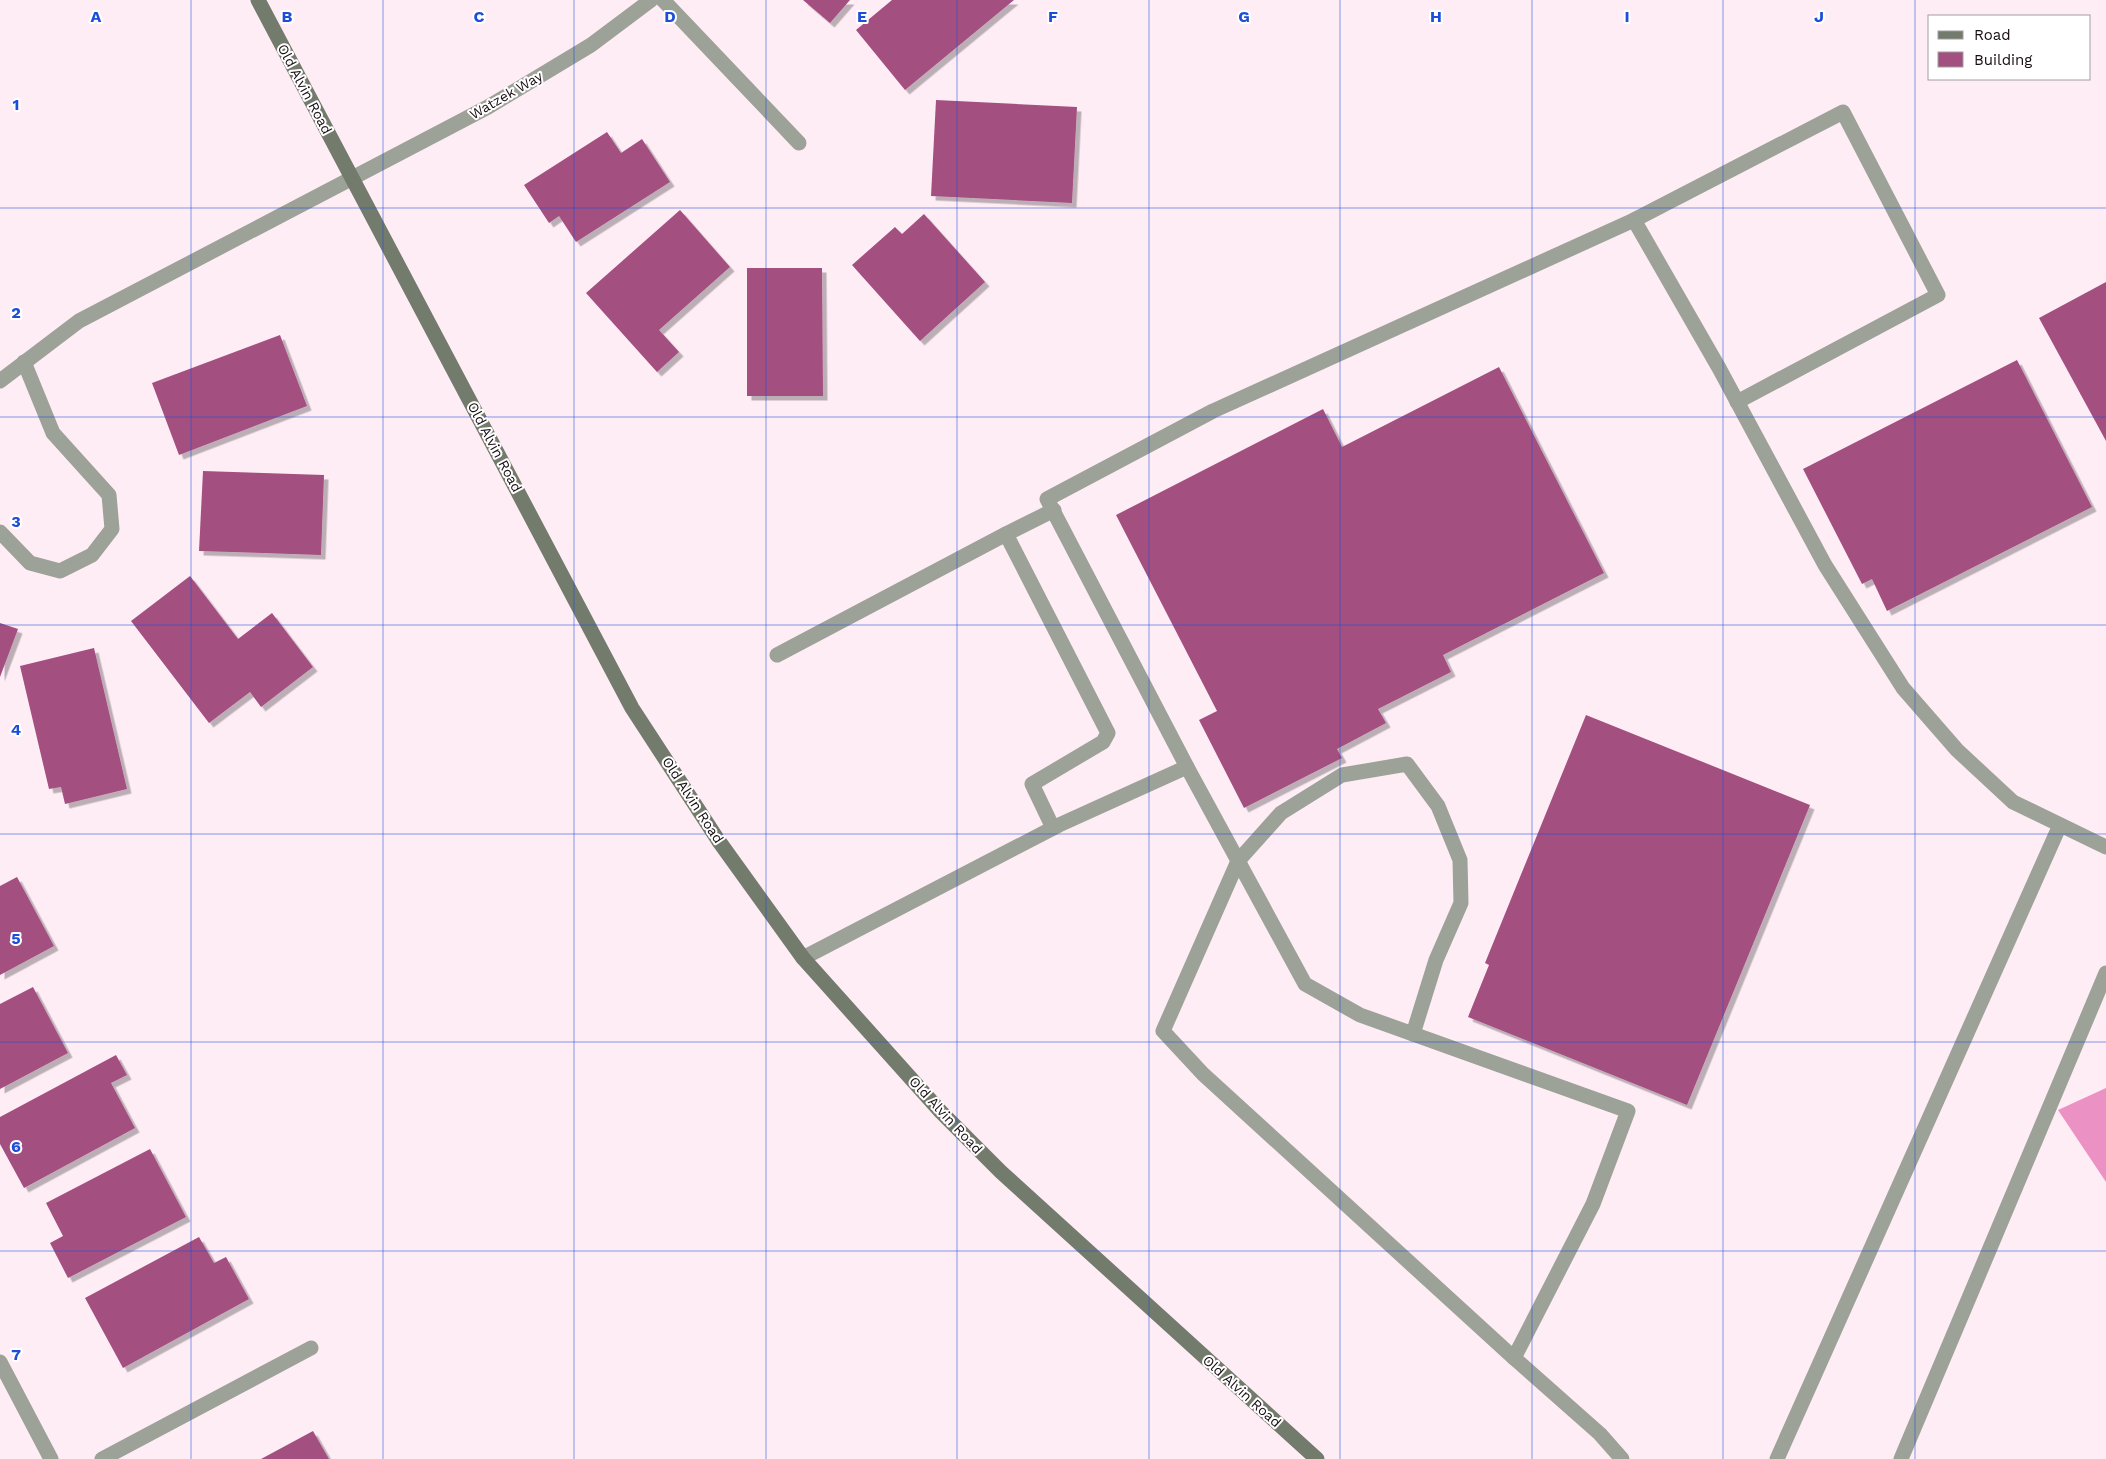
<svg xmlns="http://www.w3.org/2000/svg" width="2106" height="1459" font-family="'Work Sans',sans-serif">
<defs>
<filter id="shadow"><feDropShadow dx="4.5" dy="4.5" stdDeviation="0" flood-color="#0004"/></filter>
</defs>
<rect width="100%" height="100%" fill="#ffedf6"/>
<polygon fill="#ec91c3" points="2106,1088 2106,1182 2058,1110"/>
<g fill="#a34f80" filter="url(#shadow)">
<polygon points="803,0 850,0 830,23"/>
<polygon points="892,0 1014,0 905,90 856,30"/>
<polygon points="936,100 1077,107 1072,203 931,196"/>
<polygon points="607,132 621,153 642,139 670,182 576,242 559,216 549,223 524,185"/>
<polygon points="680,210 730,267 659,330 679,352 657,372 586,293"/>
<polygon points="924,214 985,282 920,341 852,265 895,227 902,234"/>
<polygon points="747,268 822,268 823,396 747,396"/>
<polygon points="2106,282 2106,441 2039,318"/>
<polygon points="280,335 307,406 179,455 152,383"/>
<polygon points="2017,360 2092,507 1887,611 1872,579 1862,584 1803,469"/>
<polygon points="1499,367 1604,573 1443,655 1451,672 1378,709 1386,723 1337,749 1342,758 1244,808 1199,720 1217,711 1116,515 1323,409 1342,447"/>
<polygon points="203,471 324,475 321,555 199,551"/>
<polygon points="190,576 238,639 272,613 313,667 261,707 250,692 209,723 131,621"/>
<polygon points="0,623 18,629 0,677"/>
<polygon points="94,648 127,789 65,804 61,787 49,789 20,666"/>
<polygon points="1586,715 1810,805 1687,1105 1468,1017 1489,965 1485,963"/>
<polygon points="17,877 54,946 0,975 0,886"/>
<polygon points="33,987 68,1053 0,1089 0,1004"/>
<polygon points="116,1055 127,1075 111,1083 135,1128 24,1188 0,1144 0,1117"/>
<polygon points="150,1149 186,1217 68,1278 50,1243 63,1236 46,1203"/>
<polygon points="199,1237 214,1263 226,1257 249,1299 123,1368 85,1298"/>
<polygon points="313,1431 329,1459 261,1459"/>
</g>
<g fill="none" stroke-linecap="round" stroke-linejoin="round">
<g stroke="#9ca297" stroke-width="15">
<polyline points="1634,220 1843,112 1938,295 1737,402"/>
<polyline points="1006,534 1054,510"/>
<polyline points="777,655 1006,534 1108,733 1103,742 1032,784 1053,828"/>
<polyline points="1187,767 1047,499 1213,411 1634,220 1719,368 1825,565 1903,688 1957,750 2013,802 2106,847"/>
<polyline points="803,958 1059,825 1187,767 1305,984 1360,1015 1628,1111 1593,1204 1514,1358 1600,1434 1622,1459"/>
<polyline points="1413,1034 1436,960 1461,903 1460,860 1438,806 1407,764 1342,775 1281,813 1238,861 1163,1031 1203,1074 1514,1358"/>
<polyline points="1777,1459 2060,825"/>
<polyline points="1901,1459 2106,973"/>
</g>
<g stroke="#9ca297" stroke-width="15">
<polyline points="663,0 799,143"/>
<polyline points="0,381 79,321 488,107 591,45 651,0"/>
<polyline points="0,532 30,563 60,571 92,555 112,529 109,495 53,433 24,362"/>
<polyline points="0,1362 51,1459"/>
<polyline points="102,1459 311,1348"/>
</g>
<polyline stroke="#737b6c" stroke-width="15" points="258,0 632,708 718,840 803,958 941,1112 1001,1172 1317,1459"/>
</g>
<path fill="none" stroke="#1d4ed8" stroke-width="1" stroke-opacity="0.55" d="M191,0V1459M383,0V1459M574,0V1459M766,0V1459M957,0V1459M1149,0V1459M1340,0V1459M1532,0V1459M1723,0V1459M1915,0V1459M0,208H2106M0,417H2106M0,625H2106M0,834H2106M0,1042H2106M0,1251H2106"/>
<g text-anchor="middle" stroke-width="4" stroke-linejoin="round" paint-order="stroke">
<g font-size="14" fill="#160c11" stroke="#fff">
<text transform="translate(305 89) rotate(62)" y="5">Old Alvin Road</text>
<text transform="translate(506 95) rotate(-30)" y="5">Watzek Way</text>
<text transform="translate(495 447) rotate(62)" y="5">Old Alvin Road</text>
<text transform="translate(693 800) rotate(57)" y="5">Old Alvin Road</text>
<text transform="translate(946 1115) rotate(47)" y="5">Old Alvin Road</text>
<text transform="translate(1242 1391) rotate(42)" y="5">Old Alvin Road</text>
</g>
</g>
<g font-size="16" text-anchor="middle" font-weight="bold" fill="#1d4ed8" stroke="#fff" stroke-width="4" stroke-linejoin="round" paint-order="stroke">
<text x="96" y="22">A</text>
<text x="287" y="22">B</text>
<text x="479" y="22">C</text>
<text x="670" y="22">D</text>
<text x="862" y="22">E</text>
<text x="1053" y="22">F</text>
<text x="1244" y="22">G</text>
<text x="1436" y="22">H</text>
<text x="1627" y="22">I</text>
<text x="1819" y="22">J</text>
<text x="16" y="110">1</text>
<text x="16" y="318">2</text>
<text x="16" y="527">3</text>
<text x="16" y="735">4</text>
<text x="16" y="944">5</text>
<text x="16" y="1152">6</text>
<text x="16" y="1360">7</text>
</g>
<rect x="1928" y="15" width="162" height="65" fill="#ffffff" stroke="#a29ea0"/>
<rect x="1938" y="31" width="25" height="8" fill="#737b6c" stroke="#a29ea0"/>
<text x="1974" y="40" font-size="15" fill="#160c11">Road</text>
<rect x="1938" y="52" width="25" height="15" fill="#a34f80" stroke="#a29ea0"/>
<text x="1974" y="65" font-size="15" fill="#160c11">Building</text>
</svg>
